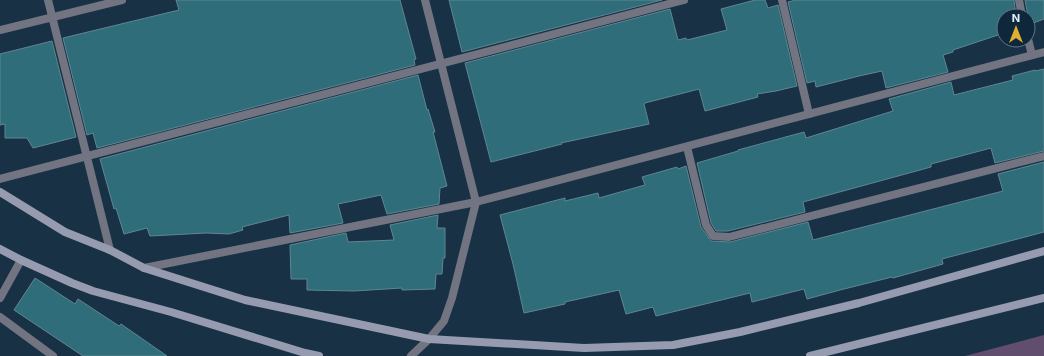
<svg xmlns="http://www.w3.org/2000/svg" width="1044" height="356" font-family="Inter,sans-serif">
<rect width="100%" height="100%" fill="#193145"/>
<polygon fill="#614e6e" points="1044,335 1044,356 965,356"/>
<g fill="#2f6d7a" stroke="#5e8790">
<polygon points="176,0 400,0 416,59 414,60 415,65 97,148 93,133 87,135 63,38 179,10"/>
<polygon points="449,0 662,0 462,52"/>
<polygon points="755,0 765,0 768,8 778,5 797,86 776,91 757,94 758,97 705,111 699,89 645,103 644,104 649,124 561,143 562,144 491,162 465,63 670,9 678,40 686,38 687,40 727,30 721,9"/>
<polygon points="796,0 1014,0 1016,16 1004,16 1004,33 953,50 953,52 943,55 948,72 886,88 882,71 859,76 816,87 815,81 807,83 788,2"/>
<polygon points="1025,0 1044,0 1044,19 1028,25 1028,16"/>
<polygon points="52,41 76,137 33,148 27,138 5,138 5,124 0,125 0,54"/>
<polygon points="1044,69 1044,151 995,163 991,148 931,164 931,167 803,202 805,212 728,231 716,231 711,223 697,163 738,151 738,150 804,132 806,138 893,111 889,99 951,82 954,95 1013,80 1012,76 1035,70 1035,71"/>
<polygon points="418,75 427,110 428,109 435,132 433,132 447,186 440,188 439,204 387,214 381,195 338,204 343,223 290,233 289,215 242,227 243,230 229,234 206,233 150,236 147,228 124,234 116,208 114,209 100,159"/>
<polygon points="1044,162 1044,232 942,259 943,264 893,278 892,277 840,290 807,299 804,289 752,302 750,293 656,316 653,307 626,314 619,290 565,302 565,304 524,313 513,264 500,215 565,198 565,201 598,193 599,198 645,185 642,177 677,167 678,169 686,166 701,227 711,241 730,242 808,222 813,240 1003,191 998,174"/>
<polygon points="438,215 437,228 445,228 445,258 443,258 442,274 436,274 435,289 402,290 402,288 354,291 307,290 307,279 291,279 290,245 346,233 348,242 394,240 390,225"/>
<polygon points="35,278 75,304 78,299 119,326 121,324 167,356 83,356 14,310"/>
</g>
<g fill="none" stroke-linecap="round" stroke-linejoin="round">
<g stroke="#727481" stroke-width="8">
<polyline points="48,0 110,250"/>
<polyline points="782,0 809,114"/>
<polyline points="1019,0 1022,16"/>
<polyline points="0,30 122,0"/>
<polyline points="1028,39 1032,55"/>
<polyline points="687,147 706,225 713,236 729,237 1044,156"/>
<polyline points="0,179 684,0"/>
<polyline points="144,268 476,202 1044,52"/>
<polyline points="0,298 21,260"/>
<polyline points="0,317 53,356"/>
<polyline points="411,356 429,339 444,321 452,298 476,202 425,0"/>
</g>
<g stroke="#979bb0" stroke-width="8">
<polyline points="0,192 65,232 110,250 144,268 245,300 429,339 584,348 673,345 740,332 859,303 1044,251"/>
<polyline points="0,249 21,260 72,283 93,291 171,312 305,353 319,356"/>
<polyline points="810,356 1044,298"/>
</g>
</g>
<g transform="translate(1016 28)"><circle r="19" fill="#0f273a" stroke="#627787"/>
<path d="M0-3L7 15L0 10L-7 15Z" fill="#e3ae35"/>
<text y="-6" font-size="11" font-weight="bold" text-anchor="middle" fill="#dfeefb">N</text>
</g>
</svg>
